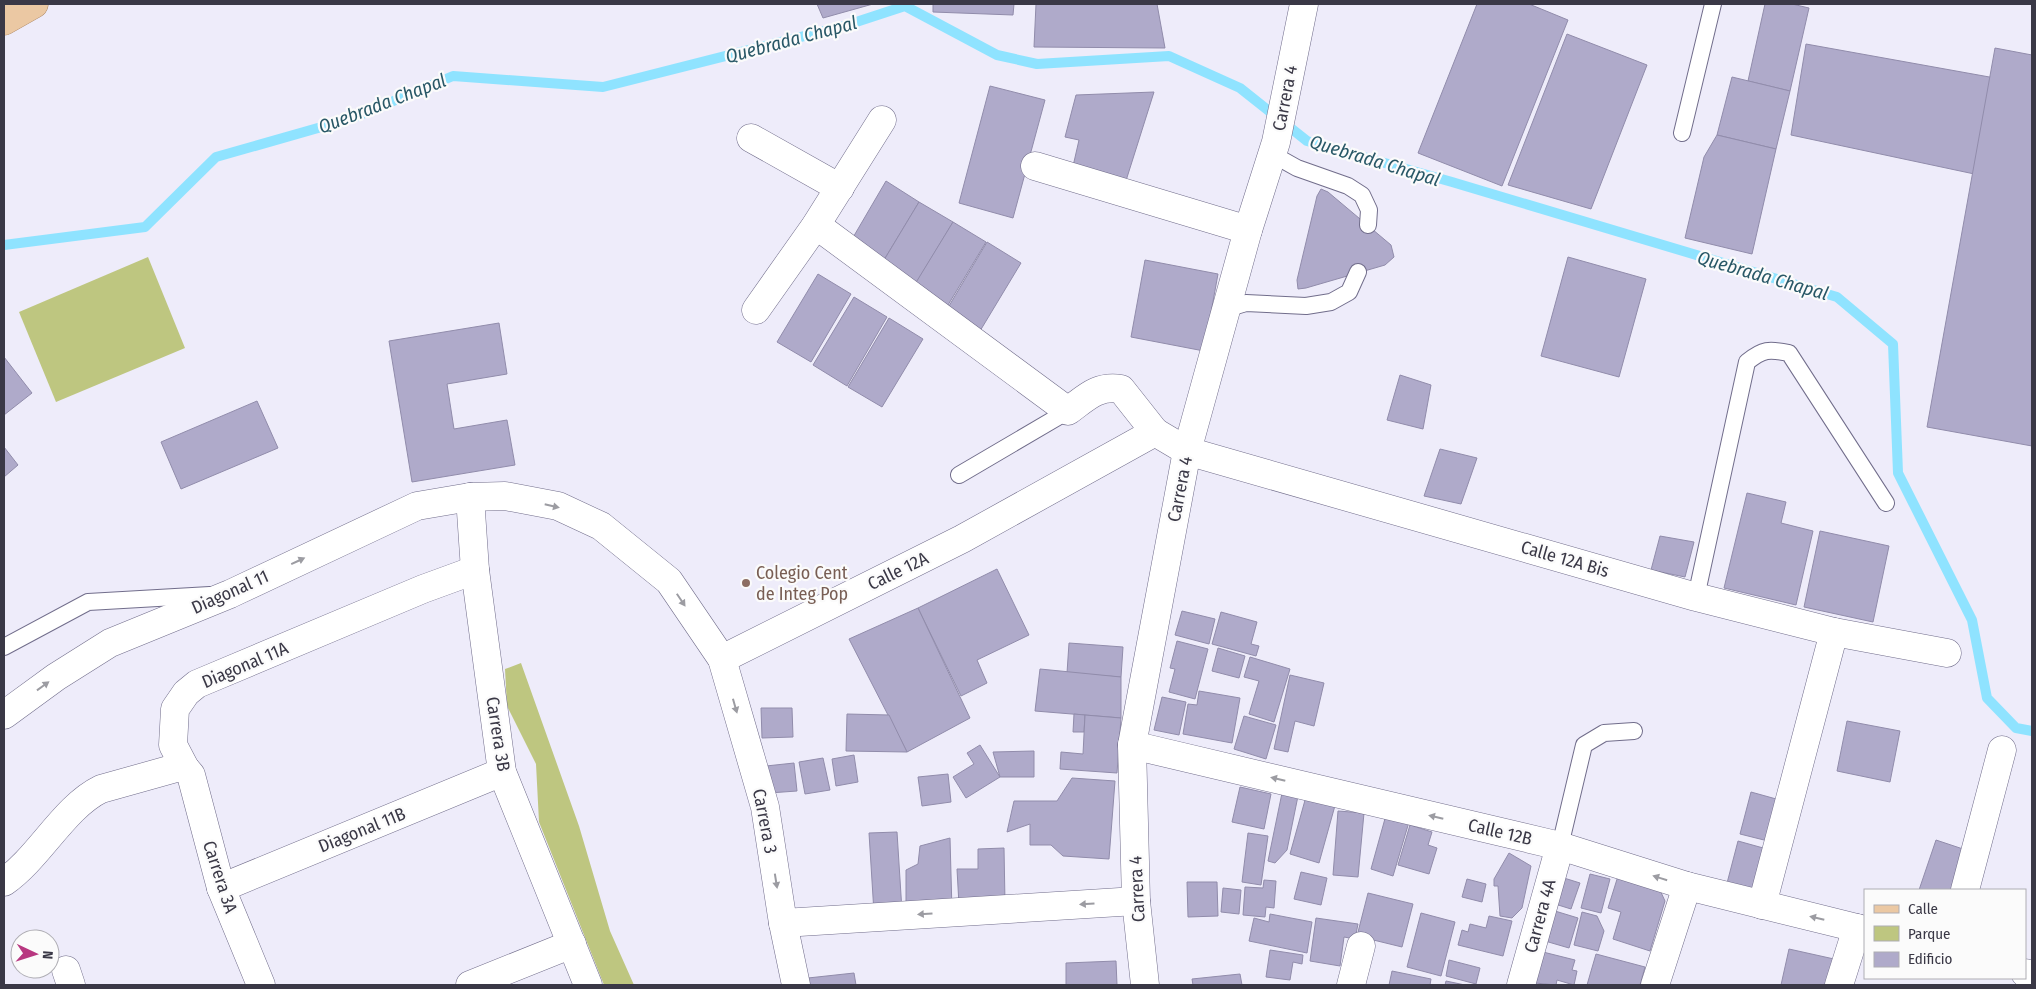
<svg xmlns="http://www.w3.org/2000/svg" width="2036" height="989" font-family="'Fira Sans Condensed',sans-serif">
<rect width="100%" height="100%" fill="#eeecfa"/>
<g fill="#bec680">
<polygon points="148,257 185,348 56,402 19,312"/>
<polygon points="521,663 579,826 610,931 634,985 604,985 539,822 536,764 507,706 505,669"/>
</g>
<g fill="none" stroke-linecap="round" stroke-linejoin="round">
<polyline stroke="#8fe3ff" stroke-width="10" points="4,245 145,227 216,157 353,118 453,76 603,87 844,26 905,6 997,55 1037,64 1169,56 1240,88 1307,141 1452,182 1837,297 1893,344 1898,473 1972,620 1987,698 2016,728 2032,731"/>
</g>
<g fill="#afaaca" stroke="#918cab">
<polygon points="817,4 873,4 823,18"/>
<polygon points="933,4 1014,4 1013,15 933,12"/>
<polygon points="1036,4 1157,4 1165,48 1034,47"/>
<polygon points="1477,4 1529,4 1568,20 1502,186 1418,153"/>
<polygon points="1765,4 1792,4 1809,8 1790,91 1748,81"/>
<polygon points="1567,34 1647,65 1591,209 1508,185"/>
<polygon points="1806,44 1995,78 1979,175 1791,135"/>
<polygon points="1995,48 2032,55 2032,446 1927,427"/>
<polygon points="1732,77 1790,91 1776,149 1717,135"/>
<polygon points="990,86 1045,100 1013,218 959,203"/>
<polygon points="1154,92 1124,187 1071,175 1079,140 1065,137 1076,95"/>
<polygon points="1717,135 1776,149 1752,254 1685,238 1704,157"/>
<polygon points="886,181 919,202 878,270 848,246"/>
<polygon points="1321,189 1328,192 1391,245 1394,257 1385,265 1306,288 1298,289 1297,280 1317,196"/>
<polygon points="919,202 953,222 912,290 878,270"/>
<polygon points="953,222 986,242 945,310 912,289"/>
<polygon points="987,242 1021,263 980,331 946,311"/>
<polygon points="1568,257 1646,279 1619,377 1541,356"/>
<polygon points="1145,260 1218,274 1204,351 1131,337"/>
<polygon points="818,274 851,294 811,362 777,342"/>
<polygon points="854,297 887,317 847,386 813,365"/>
<polygon points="889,318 923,339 882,407 848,387"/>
<polygon points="499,323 507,374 447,384 454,429 507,420 515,465 412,482 389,341"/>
<polygon points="4,357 32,393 4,415"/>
<polygon points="1400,375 1431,385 1423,429 1387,420"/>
<polygon points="257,401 278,448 181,489 161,442"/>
<polygon points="4,447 18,465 4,477"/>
<polygon points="1440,449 1477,458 1461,504 1424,496"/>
<polygon points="1747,493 1786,502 1781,523 1813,531 1796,605 1724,588"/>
<polygon points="1820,531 1889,546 1873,622 1804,607"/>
<polygon points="1660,536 1694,542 1685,577 1651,570"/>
<polygon points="997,569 1029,635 977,660 987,683 961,696 918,608"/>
<polygon points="918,608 970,718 907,752 849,639"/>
<polygon points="1182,611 1215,619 1209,644 1175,635"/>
<polygon points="1221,612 1257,622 1251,644 1259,646 1256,656 1212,644"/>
<polygon points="1177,641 1208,649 1195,699 1169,692 1175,669 1170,668"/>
<polygon points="1069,643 1123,647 1121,677 1067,673"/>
<polygon points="1218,648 1245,656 1239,678 1212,671"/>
<polygon points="1250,657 1290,669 1274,722 1249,714 1259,681 1244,677"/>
<polygon points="1040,669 1121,677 1121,718 1035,711"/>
<polygon points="1290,675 1324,683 1314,726 1295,721 1288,752 1274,749"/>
<polygon points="1199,691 1240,698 1232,743 1183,734 1188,704 1197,705"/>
<polygon points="1162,697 1186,702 1179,735 1154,730"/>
<polygon points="761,708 792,708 793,737 762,738"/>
<polygon points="847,714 889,715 907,752 846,751"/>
<polygon points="1074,714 1085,715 1084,732 1073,732"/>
<polygon points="1085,715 1121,718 1117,773 1060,769 1061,752 1083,754"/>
<polygon points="1244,716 1276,725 1266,759 1234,749"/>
<polygon points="1847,721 1900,731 1890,782 1837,771"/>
<polygon points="980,745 1000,777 966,798 953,777 974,764 967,753"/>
<polygon points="1034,751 1034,777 1000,777 993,752"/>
<polygon points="854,755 858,782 836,786 832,759"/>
<polygon points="823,758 830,790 805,794 799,762"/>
<polygon points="794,763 797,791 769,793 766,766"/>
<polygon points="948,774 951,802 922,806 918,777"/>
<polygon points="1072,778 1115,781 1109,859 1063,856 1051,845 1030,845 1030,824 1007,832 1014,801 1057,801"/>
<polygon points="1240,787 1271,794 1264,829 1232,822"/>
<polygon points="1751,792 1787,802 1776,843 1740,834"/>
<polygon points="1282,793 1298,796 1287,850 1275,863 1268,861"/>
<polygon points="1307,793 1336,802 1319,863 1290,854"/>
<polygon points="1338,811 1364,813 1358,877 1333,875"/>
<polygon points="1386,815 1409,822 1393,876 1371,869"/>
<polygon points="1410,825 1432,832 1428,845 1437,848 1429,874 1398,865"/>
<polygon points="897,832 902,911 874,913 869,833"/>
<polygon points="1248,833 1268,836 1261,885 1242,882"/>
<polygon points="950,838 952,911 906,911 906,870 918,864 920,846"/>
<polygon points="1936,840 1972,852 1959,890 1919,890"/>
<polygon points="1738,841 1774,851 1762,897 1726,887"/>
<polygon points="1004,848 1005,903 959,905 957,869 978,869 978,849"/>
<polygon points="1509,853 1531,866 1522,908 1512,918 1500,916 1498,886 1494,886 1494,879"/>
<polygon points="1301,872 1327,878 1321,905 1294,899"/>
<polygon points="1590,874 1610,879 1601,913 1581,908"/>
<polygon points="1618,876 1659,888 1665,901 1650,951 1613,939 1621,912 1608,908"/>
<polygon points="1564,878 1580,883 1571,909 1555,904"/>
<polygon points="1467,879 1486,884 1482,902 1462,897"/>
<polygon points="1264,880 1276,881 1274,908 1266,907 1265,917 1243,915 1245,887 1263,888"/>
<polygon points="1187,882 1217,882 1218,916 1188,917"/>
<polygon points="1223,888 1241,890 1239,914 1221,912"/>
<polygon points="1368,893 1413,904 1402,947 1357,936"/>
<polygon points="1555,911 1578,918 1569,948 1545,941"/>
<polygon points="1582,912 1597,916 1604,931 1598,951 1574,945"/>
<polygon points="1421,913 1455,922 1441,976 1407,967"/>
<polygon points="1270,914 1312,922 1307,953 1249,941 1254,918 1269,922"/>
<polygon points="1489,916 1512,921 1503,956 1458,945 1462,930 1468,932 1470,924 1486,928"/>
<polygon points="1316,918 1358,924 1355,939 1344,937 1340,966 1310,961"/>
<polygon points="1789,949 1834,959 1828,985 1781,985"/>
<polygon points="1270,950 1303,955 1302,964 1293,962 1290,980 1266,977"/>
<polygon points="1543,952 1575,960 1572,970 1577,971 1574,985 1557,980 1556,985 1535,983"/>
<polygon points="1596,954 1645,967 1640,985 1587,985"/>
<polygon points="1449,960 1480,968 1476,984 1446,976"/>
<polygon points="1116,961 1117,985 1066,985 1066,963"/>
<polygon points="1392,971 1431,979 1430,985 1389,985"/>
<polygon points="854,973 856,985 809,985 808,978"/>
<polygon points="1240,974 1242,985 1193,985 1192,979"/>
<polygon points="1446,981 1465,985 1445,985"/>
</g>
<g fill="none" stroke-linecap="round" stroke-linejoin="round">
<defs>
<g id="lane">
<polyline points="1682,133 1713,4"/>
<polyline points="1272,154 1297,168 1348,186 1362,195 1369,210 1368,225"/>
<polyline points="1226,309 1246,303 1306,306 1331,302 1349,292 1358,272"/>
<polyline points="959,475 1068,411"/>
<path d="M1696,597L1747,362C1763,349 1769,349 1789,353L1886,503"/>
<polyline points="4,647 88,602 210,595"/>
<polyline points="1560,846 1584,745 1604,733 1634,731"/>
</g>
<g id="street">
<polyline points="751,138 840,188"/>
<polyline points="1035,166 1248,230"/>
<path d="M816,225L1068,411C1086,398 1097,385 1121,389L1155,432"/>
<polyline points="756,310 816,225 882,120"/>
<polyline points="470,497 475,570 502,772 588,985"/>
<polyline points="722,659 962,539 1155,432 1187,451 1696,597 1834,632 1947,653"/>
<polyline points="4,715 56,677 110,643 230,594 417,506 470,497 505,496 558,506 601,526 669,581 722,659 765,807 783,923 796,985"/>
<polyline points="1132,745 1560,846 1687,886 1865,930"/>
<path d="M4,882C39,858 64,807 101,789L176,768H185"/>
<polyline points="221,888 502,772"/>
<polyline points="1965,890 2002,750"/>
<polyline points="1762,905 1834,632"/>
<polyline points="783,923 1136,901"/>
<polyline points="66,970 71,985"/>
<polyline points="2025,973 2032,975"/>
<polyline points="261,985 221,888 191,775 185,768 173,745 175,709 186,693 197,684 423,589 475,570"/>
<polyline points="470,985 572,944"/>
<polyline points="1351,985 1361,946"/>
<polyline points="1521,985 1560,846"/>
<polyline points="1655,985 1687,886"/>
<polyline points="1839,985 1857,928"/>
</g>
<polyline id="secondary" points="1145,985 1136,901 1132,745 1187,451 1248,230 1276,142 1304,4"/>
<polyline id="primary" points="4,21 34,4"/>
</defs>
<use href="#lane" stroke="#716d8b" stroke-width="18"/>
<use href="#street" stroke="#716d8b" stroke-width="29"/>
<use href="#secondary" stroke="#716d8b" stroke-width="29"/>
<use href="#primary" stroke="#a47e5a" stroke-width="29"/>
<use href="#lane" stroke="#fff" stroke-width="16"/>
<use href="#street" stroke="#fff" stroke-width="28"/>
<use href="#secondary" stroke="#fff" stroke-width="28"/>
<use href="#primary" stroke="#ebc8a3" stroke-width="28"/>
</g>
<defs><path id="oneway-solid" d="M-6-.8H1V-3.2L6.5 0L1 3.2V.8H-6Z" transform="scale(1.25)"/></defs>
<g fill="#9c9ca2">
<use href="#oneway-solid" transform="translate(552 506) rotate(13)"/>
<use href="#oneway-solid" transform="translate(298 561) rotate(-25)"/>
<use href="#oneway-solid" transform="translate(681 600) rotate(56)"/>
<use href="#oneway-solid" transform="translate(43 686) rotate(-36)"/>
<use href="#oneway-solid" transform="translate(735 706) rotate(74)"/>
<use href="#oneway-solid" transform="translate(1278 779) rotate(-167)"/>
<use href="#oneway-solid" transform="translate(1436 817) rotate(-167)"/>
<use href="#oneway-solid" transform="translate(1660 878) rotate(-163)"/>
<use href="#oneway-solid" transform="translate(776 881) rotate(81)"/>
<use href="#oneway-solid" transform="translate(1087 904) rotate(176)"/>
<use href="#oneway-solid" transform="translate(925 914) rotate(176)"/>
<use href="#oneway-solid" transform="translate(1817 918) rotate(-167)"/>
</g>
<circle fill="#8d6e63" stroke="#fbfbfb" stroke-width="2" cx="746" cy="583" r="5"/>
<g text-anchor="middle" stroke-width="4.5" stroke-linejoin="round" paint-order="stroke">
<g font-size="18" fill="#3a3846" stroke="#fbfbfb">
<text transform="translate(1285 98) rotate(-79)" y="6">Carrera 4</text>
<text transform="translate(1180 489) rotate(-79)" y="6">Carrera 4</text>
<text transform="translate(1565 559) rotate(16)" y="6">Calle 12A Bis</text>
<text transform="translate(898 571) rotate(-26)" y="6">Calle 12A</text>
<text transform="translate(230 592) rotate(-24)" y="6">Diagonal 11</text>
<text transform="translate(245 665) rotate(-23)" y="6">Diagonal 11A</text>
<text transform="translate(498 734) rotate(81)" y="6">Carrera 3B</text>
<text transform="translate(765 821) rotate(79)" y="6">Carrera 3</text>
<text transform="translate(362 830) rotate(-22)" y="6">Diagonal 11B</text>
<text transform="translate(1500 832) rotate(13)" y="6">Calle 12B</text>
<text transform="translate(220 877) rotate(72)" y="6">Carrera 3A</text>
<text transform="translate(1137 889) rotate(-93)" y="6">Carrera 4</text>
<text transform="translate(1540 916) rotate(-75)" y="6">Carrera 4A</text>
</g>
<g font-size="18" fill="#785e54" stroke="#fbfbfb" text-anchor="start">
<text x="756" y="579">Colegio Cent<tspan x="756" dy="21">de Integ Pop</tspan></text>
</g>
<g font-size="19" font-style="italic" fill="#295867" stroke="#fbfbfb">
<text transform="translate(791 39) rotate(-15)" y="7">Quebrada Chapal</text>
<text transform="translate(382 103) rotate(-21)" y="7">Quebrada Chapal</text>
<text transform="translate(1375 160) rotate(17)" y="7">Quebrada Chapal</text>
<text transform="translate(1763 275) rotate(16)" y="7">Quebrada Chapal</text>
</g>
</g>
<rect width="2036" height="989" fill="none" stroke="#3a3846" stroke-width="10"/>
<rect x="1864" y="889" width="162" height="90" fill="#fbfbfb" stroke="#aeadb3"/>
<rect x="1874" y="905" width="25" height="8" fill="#ebc8a3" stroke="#aeadb3"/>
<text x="1908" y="914" font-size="15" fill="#3a3846">Calle</text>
<rect x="1874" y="926" width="25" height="15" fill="#bec680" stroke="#aeadb3"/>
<text x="1908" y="939" font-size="15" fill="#3a3846">Parque</text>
<rect x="1874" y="952" width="25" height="15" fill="#afaaca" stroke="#aeadb3"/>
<text x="1908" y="964" font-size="15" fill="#3a3846">Edificio</text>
<g transform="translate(35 954) rotate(94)"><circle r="24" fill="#fbfbfb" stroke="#aeadb3"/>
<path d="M0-4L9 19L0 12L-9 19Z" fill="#b83780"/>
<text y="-8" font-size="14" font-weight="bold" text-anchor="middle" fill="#3a3846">N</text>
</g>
</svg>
